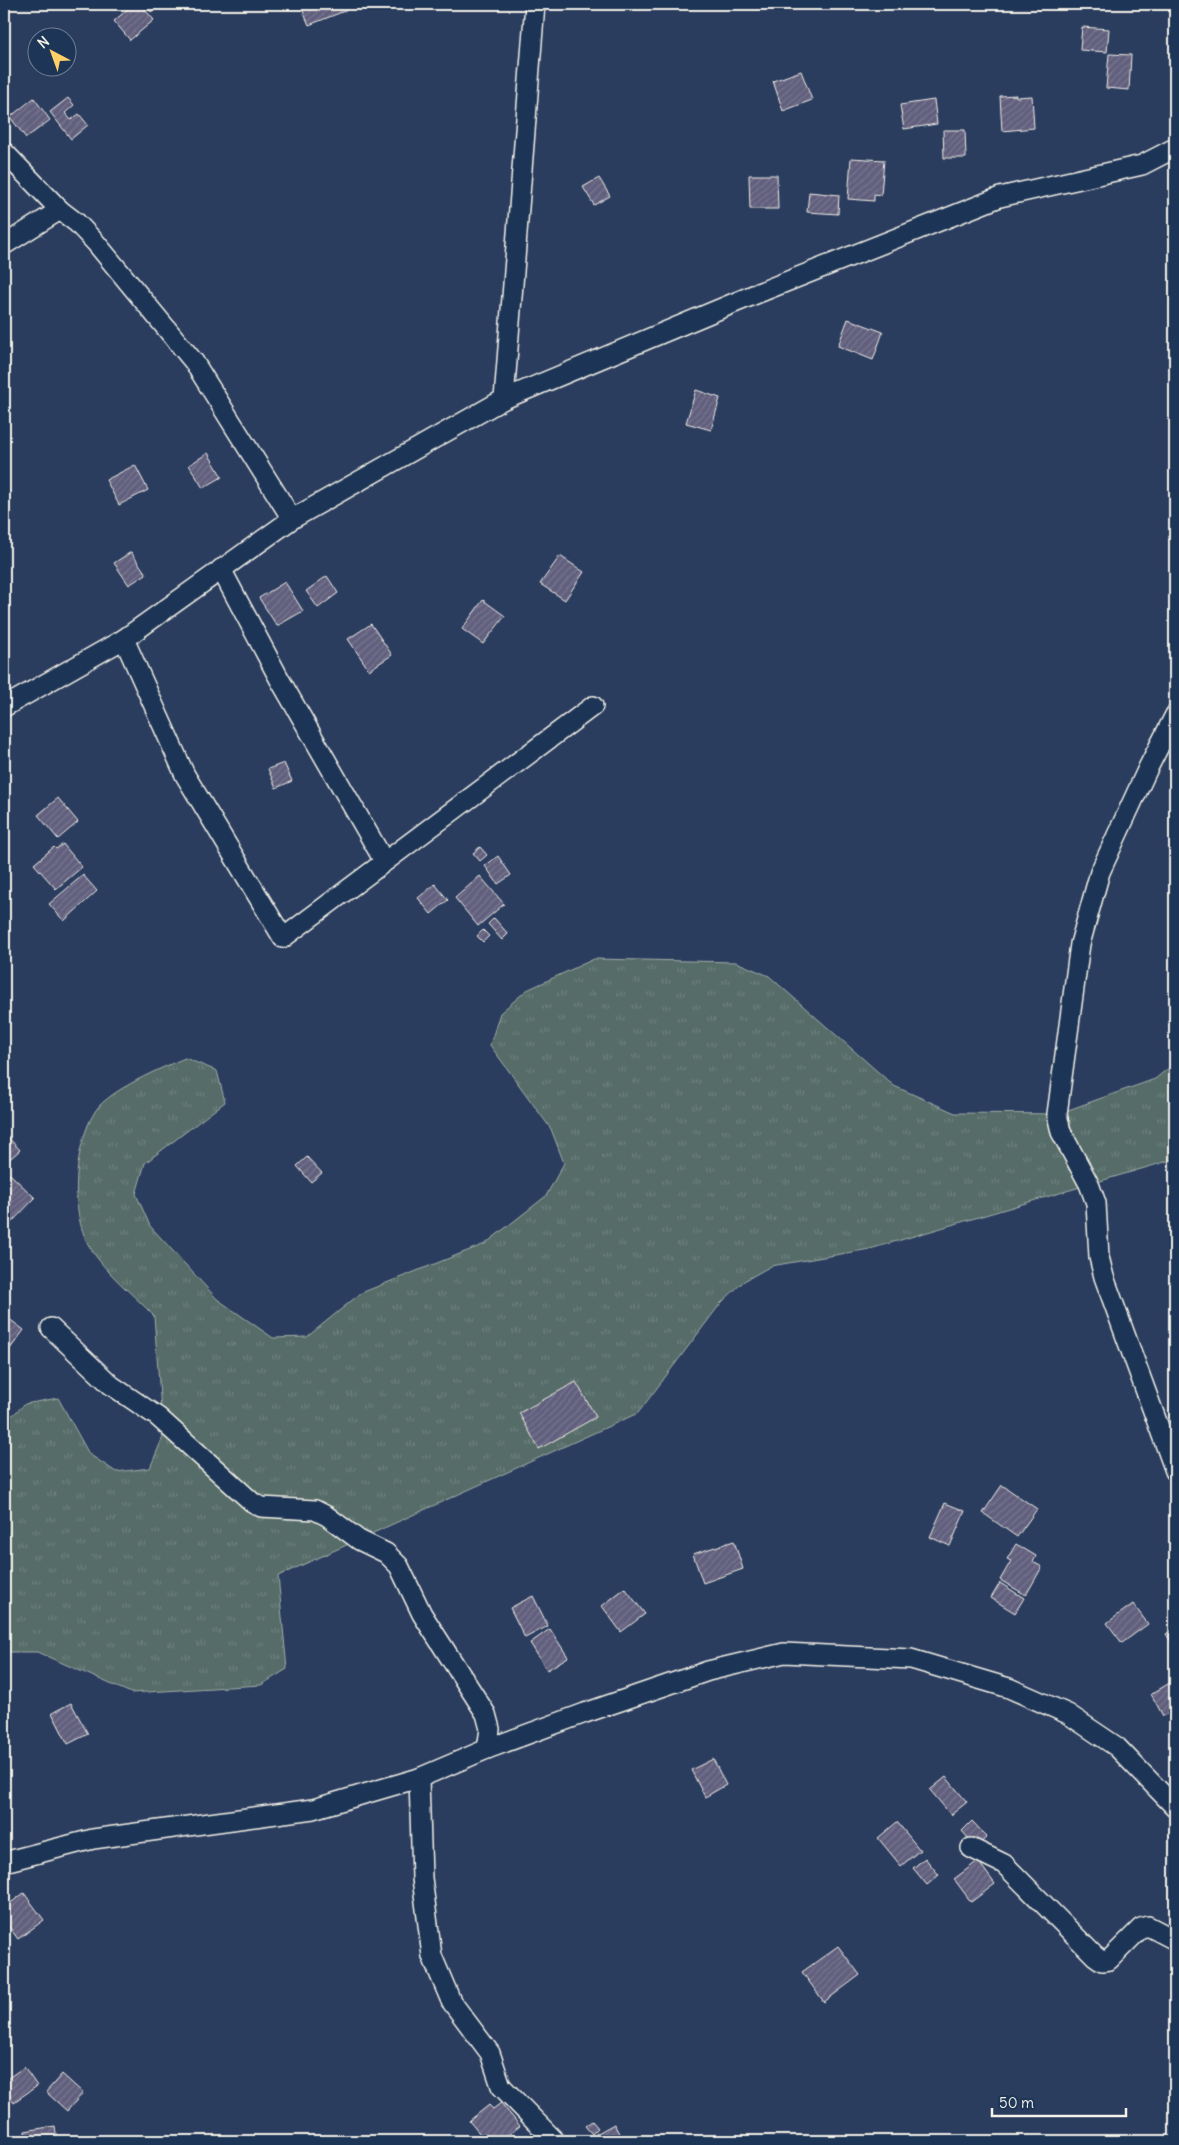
<svg xmlns="http://www.w3.org/2000/svg" width="1179" height="2145" font-family="Delius,sans-serif">
<defs>
<pattern id="grass-tufts" width="24" height="20" patternUnits="userSpaceOnUse" patternTransform="scale(1.25)"><rect width="24" height="20" fill="#556c68"/><path d="M3 7l-1-3M5 7V3M7 7l1-3M15 17l-1-3M17 17v-4M19 17l1-3" fill="none" stroke="#6e817e"/></pattern>
<pattern id="building-hatch" width="6" height="6" patternUnits="userSpaceOnUse" patternTransform="scale(1.25)"><rect width="6" height="6" fill="#615e7d"/><path d="M-1 1l2-2M0 6l6-6M5 7l2-2" fill="none" stroke="#78768f"/></pattern>
</defs>
<rect width="100%" height="100%" fill="#2b3d5f"/>
<filter id="ink" filterUnits="userSpaceOnUse"><feTurbulence type="fractalNoise" baseFrequency=".02" numOctaves="2"/><feDisplacementMap in="SourceGraphic" scale="10" xChannelSelector="R" yChannelSelector="G"/><feConvolveMatrix kernelMatrix="1 2 1 2 8 2 1 2 1" color-interpolation-filters="sRGB"/></filter>
<g filter="url(#ink)">
<path fill="url(#grass-tufts)" stroke="#a4aea8" d="M594,959L736,962L769,976L894,1086L955,1113L1057,1114L1155,1079L1175,1063V1159L870,1249L771,1266L744,1281L721,1303L638,1413L278,1576L287,1669L261,1685L131,1693L37,1652H4V1423L25,1404L58,1398L89,1454L116,1472L150,1468L163,1437L154,1316C133,1294 105,1273 89,1246C69,1211 74,1143 96,1110C110,1090 161,1068 185,1058L217,1071L225,1102L145,1163L136,1194L150,1226L217,1299L273,1338L307,1337L361,1293L485,1244L546,1196L564,1163L551,1129L490,1045L500,1013L527,990Z"/>
<g fill="url(#building-hatch)" stroke="#f4f1e8">
<polygon points="134,4 140,4 154,20 130,40 114,21"/>
<polygon points="144,4 155,4 157,7 151,12"/>
<polygon points="300,4 344,4 347,10 309,25"/>
<polygon points="1082,27 1109,29 1107,52 1080,50"/>
<polygon points="1109,54 1131,55 1129,90 1106,88"/>
<polygon points="801,71 812,100 783,111 773,81"/>
<polygon points="1016,95 1016,97 1032,96 1034,128 1002,131 1000,96"/>
<polygon points="34,98 50,120 26,138 10,117"/>
<polygon points="68,98 74,105 65,113 71,120 79,114 88,125 71,139 50,112"/>
<polygon points="934,100 937,124 904,129 900,105"/>
<polygon points="943,130 965,130 966,158 944,158"/>
<polygon points="851,158 884,160 881,195 874,194 874,201 848,199"/>
<polygon points="749,175 777,175 778,209 750,209"/>
<polygon points="599,178 610,196 594,205 583,187"/>
<polygon points="809,192 839,195 838,214 807,212"/>
<polygon points="848,319 883,332 873,360 838,346"/>
<polygon points="696,390 720,398 711,430 686,423"/>
<polygon points="208,453 222,477 203,488 189,465"/>
<polygon points="135,465 148,490 119,505 106,480"/>
<polygon points="131,552 146,574 129,585 114,563"/>
<polygon points="560,556 584,572 565,600 540,584"/>
<polygon points="327,576 338,593 318,608 306,591"/>
<polygon points="285,582 303,611 277,626 259,598"/>
<polygon points="483,600 505,616 483,644 462,629"/>
<polygon points="371,624 392,655 369,670 348,639"/>
<polygon points="284,763 292,781 276,788 268,769"/>
<polygon points="58,798 78,822 58,839 38,815"/>
<polygon points="63,844 82,867 56,889 34,864 54,847 56,849"/>
<polygon points="480,847 487,855 480,861 473,853"/>
<polygon points="498,856 511,875 498,884 485,866"/>
<polygon points="83,875 97,891 64,921 49,904"/>
<polygon points="480,876 504,904 478,926 455,898"/>
<polygon points="435,884 448,900 431,914 418,898"/>
<polygon points="494,918 508,934 502,940 488,924"/>
<polygon points="483,930 489,936 483,942 477,936"/>
<polygon points="4,1133 20,1150 4,1164"/>
<polygon points="307,1157 322,1173 311,1182 297,1166"/>
<polygon points="10,1174 35,1198 7,1227 4,1224 4,1181"/>
<polygon points="4,1315 24,1330 4,1357"/>
<polygon points="576,1382 596,1417 539,1449 519,1413"/>
<polygon points="1002,1485 1037,1509 1017,1537 983,1513"/>
<polygon points="945,1503 965,1511 950,1546 930,1537"/>
<polygon points="734,1541 743,1569 703,1583 693,1554"/>
<polygon points="1016,1544 1036,1556 1033,1562 1042,1567 1026,1595 1000,1580 1011,1561 1007,1559"/>
<polygon points="1000,1583 1024,1598 1015,1613 991,1598"/>
<polygon points="625,1588 645,1614 621,1632 602,1606"/>
<polygon points="533,1596 548,1626 525,1638 510,1608"/>
<polygon points="1133,1604 1148,1624 1122,1643 1107,1623"/>
<polygon points="1175,1628 1175,1648 1166,1634"/>
<polygon points="550,1629 568,1657 547,1670 530,1643"/>
<polygon points="1175,1680 1175,1709 1163,1716 1151,1694"/>
<polygon points="71,1703 88,1734 68,1744 52,1713"/>
<polygon points="713,1759 726,1785 705,1797 691,1770"/>
<polygon points="946,1777 967,1802 951,1815 930,1790"/>
<polygon points="972,1821 987,1837 976,1847 962,1831"/>
<polygon points="897,1822 920,1850 901,1866 878,1838"/>
<polygon points="925,1858 939,1875 927,1885 913,1868"/>
<polygon points="978,1861 995,1884 971,1902 954,1879"/>
<polygon points="24,1893 44,1920 18,1939 4,1920 4,1908"/>
<polygon points="838,1946 860,1975 824,2002 802,1972"/>
<polygon points="24,2067 37,2086 14,2102 4,2088 4,2081"/>
<polygon points="62,2074 83,2093 67,2111 46,2092"/>
<polygon points="501,2103 520,2126 500,2141 486,2141 469,2121 489,2105 493,2109"/>
<polygon points="592,2121 598,2128 592,2134 585,2126"/>
<polygon points="614,2124 623,2141 600,2141 596,2134"/>
<polygon points="55,2126 57,2141 26,2141 25,2131"/>
</g>
<g fill="none" stroke-linecap="round" stroke-linejoin="round">
<defs>
<g id="street">
<polyline points="4,152 60,210 77,223 96,243 194,362 292,519"/>
<polyline points="4,245 60,210"/>
<polyline points="504,399 535,4"/>
<polyline points="221,569 280,680 384,861"/>
<polyline points="124,639 185,775 283,938 593,706"/>
<polyline points="4,707 124,639 292,519 504,399 758,293 1000,197 1142,165 1175,148"/>
<polyline points="1175,715 1148,768 1100,872 1080,944 1057,1114 1061,1132 1089,1184 1096,1203 1099,1257 1104,1277 1175,1471"/>
<polyline points="51,1328 111,1385 158,1417 252,1502 261,1507 315,1510 327,1516 359,1540 386,1553 399,1566 422,1614 486,1714 490,1729 487,1749"/>
<polyline points="419,1778 422,1878 432,1956 451,2001 490,2053 501,2086 555,2141"/>
<polyline points="971,1848 1004,1864 1095,1956 1102,1961 1109,1960 1141,1928 1148,1926 1175,1940"/>
<polyline points="4,1862 93,1839 313,1809 419,1778 487,1749 585,1713 708,1671 784,1653 911,1659 1009,1688 1068,1714 1117,1747 1175,1807"/>
</g>
</defs>
<use href="#street" stroke="#f4f1e8" stroke-width="22"/>
<use href="#street" stroke="#1d3557" stroke-width="19"/>
</g>
</g>
<rect width="1179" height="2145" fill="none" stroke="#1d3557" stroke-width="20"/>
<rect x="10" y="10" width="1159" height="2125" fill="none" stroke="#f4f1e8" stroke-width="2" filter="url(#ink)"/>
<g transform="translate(52 52) rotate(319)"><circle r="24" fill="#1d3557" stroke="#738091"/>
<path d="M0-4L9 19L0 12L-9 19Z" fill="#ffd166"/>
<text y="-8" font-size="14" font-weight="bold" text-anchor="middle" fill="#f4f1e8">N</text>
</g>
<path d="M992 2108v8h134v-8" fill="none" stroke="#f4f1e8" stroke-width="2.5"/>
<text x="999" y="2108" font-size="15" fill="#f4f1e8" stroke="#1d3557" stroke-width="4" paint-order="stroke">50 m</text>
</svg>
